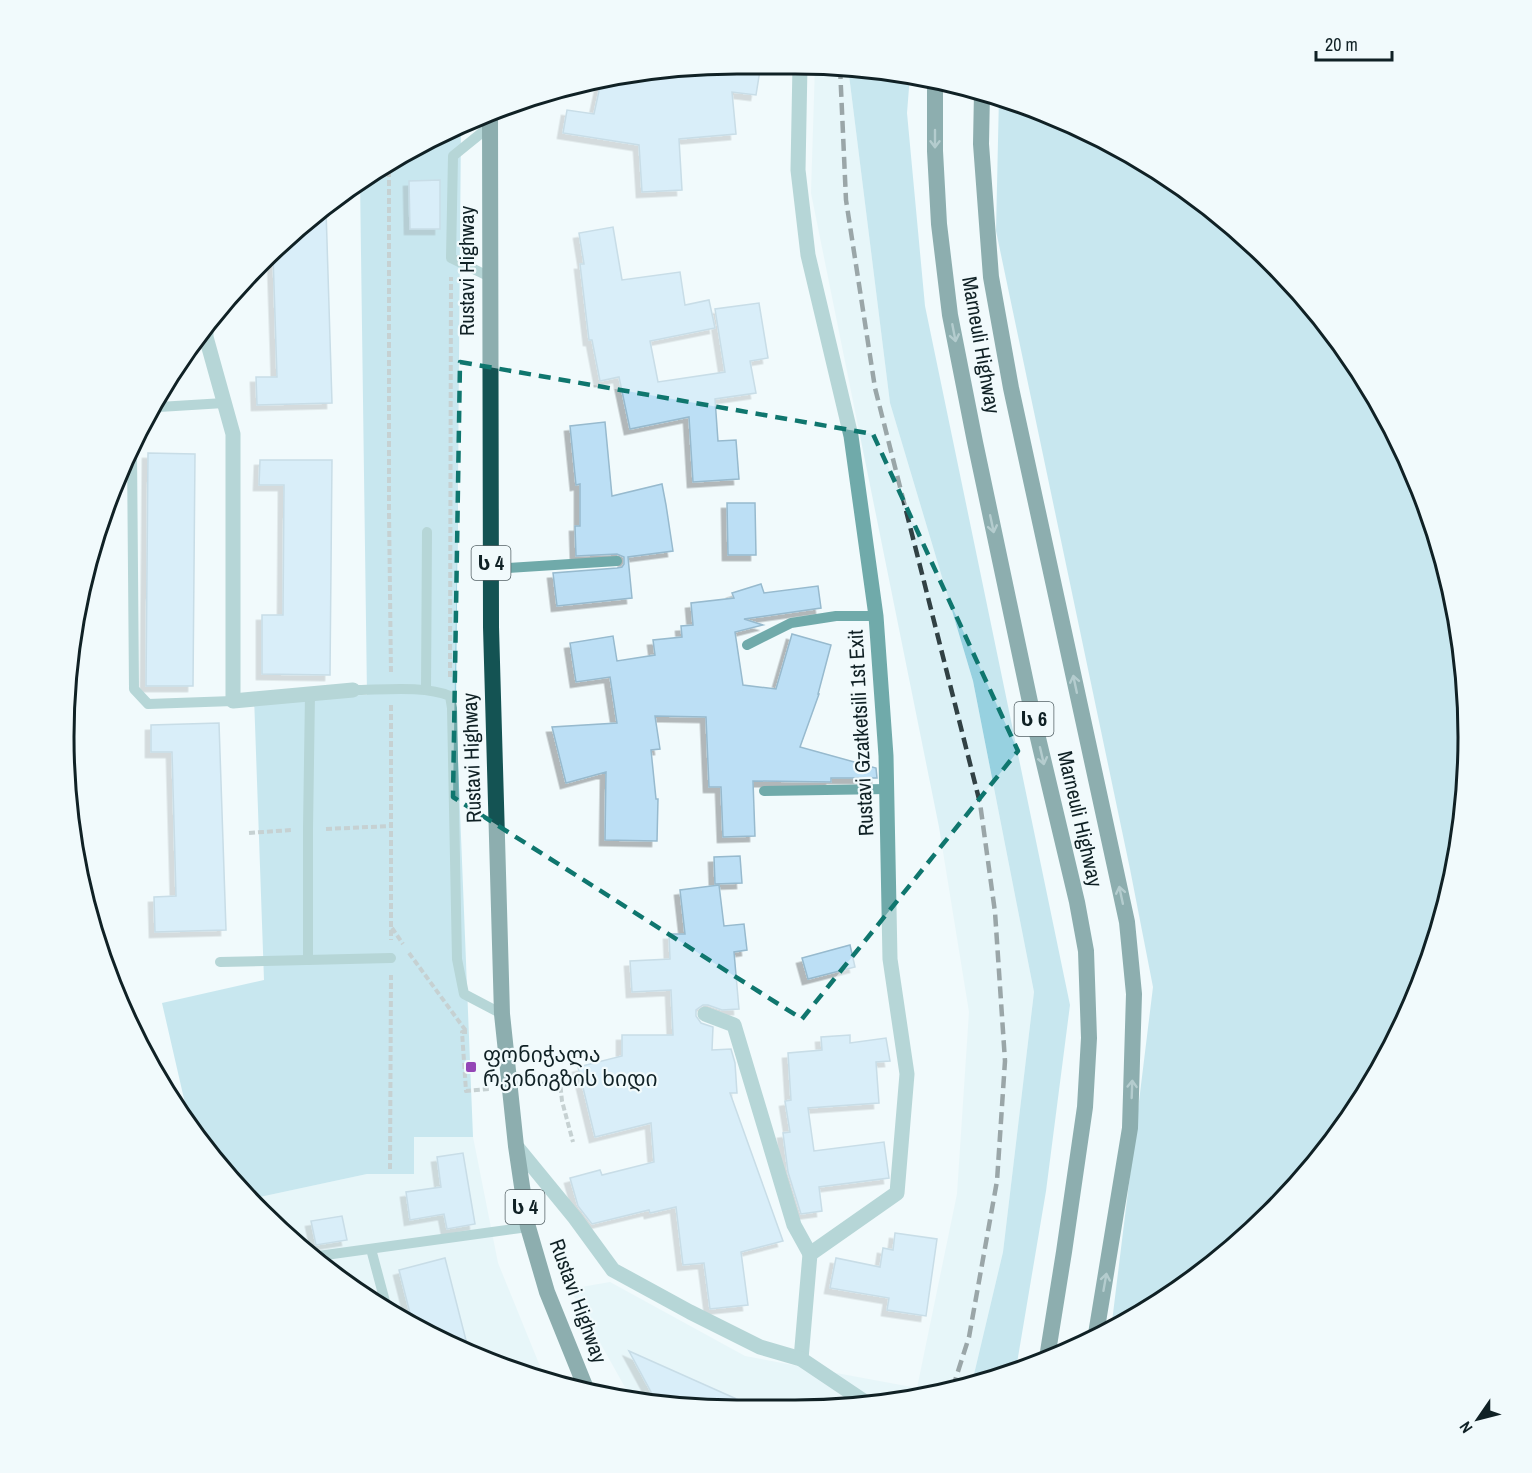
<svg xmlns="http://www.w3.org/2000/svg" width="1532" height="1473" font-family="'Archivo Narrow','Noto Sans Georgian',sans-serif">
<defs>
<filter id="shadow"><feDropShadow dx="-5.5" dy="5.5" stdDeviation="0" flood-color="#0004"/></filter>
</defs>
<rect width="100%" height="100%" fill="#f1fafc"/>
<g fill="#dcf1f6">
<polygon points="815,66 848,67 890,403 973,681 1034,992 1003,1252 971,1387 840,1409 692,1409 631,1398 570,1289 610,1282 745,1356 917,1388 957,1194 969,1012 939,827 811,193"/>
<polygon points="414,1137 473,1137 498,1263 546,1381 438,1340 326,1271 250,1199 367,1174 413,1174"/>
</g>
<g fill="#97d1e0">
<polygon points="848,67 883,69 910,75 907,113 925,306 1070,1005 1046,1191 1016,1369 971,1387 1003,1252 1034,992 973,681 890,403"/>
<polygon points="999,96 1012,99 1132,153 1239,230 1330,326 1399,438 1446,562 1468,692 1463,824 1433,953 1379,1073 1302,1180 1206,1271 1111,1330 1153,987 1130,869 996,231"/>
<polygon points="461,124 456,711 473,1137 414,1137 414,1174 367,1174 250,1199 230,1180 190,1125 162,1003 264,980 254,696 367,695 360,179"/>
</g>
<g fill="#bcdff5" stroke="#97bace" stroke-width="1.5" filter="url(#shadow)">
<polygon points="736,63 761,64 756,95 732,92 736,134 679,139 682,190 642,192 639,145 563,133 567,110 594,114 602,77"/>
<polygon points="440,180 440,229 410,229 409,181"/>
<polygon points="326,209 332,403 257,405 256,377 277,377 273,255"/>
<polygon points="613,227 622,280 680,272 685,305 709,300 715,328 650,341 658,382 725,372 715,309 759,303 768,358 750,361 756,393 715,399 718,441 736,440 739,479 693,482 689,417 630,429 619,377 600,381 592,340 589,340 580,264 584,264 579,233"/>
<polygon points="605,422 612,496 662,484 666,505 673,551 628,557 632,598 557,606 553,573 617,568 622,567 624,564 624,557 617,554 576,556 575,526 580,526 580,484 576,485 570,426"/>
<polygon points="148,453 195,454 193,686 146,686"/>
<polygon points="260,460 332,460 330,675 262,674 262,615 283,615 284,485 259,485"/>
<polygon points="727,503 755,503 756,555 728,555"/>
<polygon points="761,584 764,593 818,586 821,608 744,619 763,625 735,632 743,685 776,689 792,634 831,645 818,694 819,694 800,747 876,768 877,778 831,778 831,782 753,781 755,836 723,837 721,787 709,787 706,717 655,716 660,749 651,750 656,799 658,799 657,841 605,840 606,772 566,783 552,727 617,723 610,677 576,682 570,643 613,636 617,661 655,655 653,640 682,637 681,626 693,625 691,603 734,598 732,593"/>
<polygon points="219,723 226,930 155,932 154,897 176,896 172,752 151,752 151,725"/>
<polygon points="740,856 742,883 715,884 714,857"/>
<polygon points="719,885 724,926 744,924 747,950 734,952 739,1009 722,1010 708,1005 703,1005 696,1010 696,1016 701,1023 713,1027 712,1050 731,1049 735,1063 737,1093 730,1093 783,1241 741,1252 748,1305 710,1309 704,1263 683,1265 676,1207 650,1213 649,1210 592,1224 578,1206 570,1178 600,1170 602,1175 654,1162 651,1123 595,1137 578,1067 622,1056 622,1035 673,1035 671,990 632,992 630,961 670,959 669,934 685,934 680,890"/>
<polygon points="850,945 855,967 808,979 802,958"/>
<polygon points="850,1035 850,1043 886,1038 890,1061 876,1062 879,1103 808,1108 814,1151 884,1142 889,1178 819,1187 822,1211 801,1214 788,1172 783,1133 790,1132 785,1101 791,1100 788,1053 822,1050 821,1037"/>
<polygon points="463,1153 475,1224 447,1229 444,1214 410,1220 406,1192 441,1187 437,1157"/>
<polygon points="342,1216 347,1240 316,1245 311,1221"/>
<polygon points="895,1233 937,1239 926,1316 887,1310 889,1298 830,1288 836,1258 880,1267 883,1248 893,1250"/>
<polygon points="445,1258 469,1352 438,1340 413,1325 399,1270"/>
<polygon points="629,1351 759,1409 692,1409 657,1403"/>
</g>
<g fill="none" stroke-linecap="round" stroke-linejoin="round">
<g stroke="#929fa1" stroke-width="4" stroke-dasharray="6 3" stroke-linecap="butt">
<polyline points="437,136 448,137"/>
<polyline points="389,162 389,511 391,673"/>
<polyline points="450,677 451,277"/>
<polyline points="391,705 391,940"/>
<polyline points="326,829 391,826"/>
<polyline points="249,833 291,830"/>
<polyline points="392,928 403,944"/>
<polyline points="409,953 466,1031"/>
<polyline points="467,1032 462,1032 466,1091 489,1089"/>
<polyline points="529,1085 560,1082 562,1101 573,1142"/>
<polyline points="390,1169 391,975"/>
</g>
<g stroke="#70aaaa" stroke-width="10">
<polyline points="490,277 451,258 453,156 490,126"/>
<polyline points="144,421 159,407 224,403"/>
<polyline points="141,426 132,452 134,689 148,704 233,701"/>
<polyline points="491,569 617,561"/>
<polyline points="747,645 791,623 836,616 876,616"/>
<path d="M353,690C381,690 425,685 450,696L452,708L457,959L464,994L502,1014"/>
<polyline points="426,690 427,532"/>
<polyline points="764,791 887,789"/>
<polyline points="308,960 308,829 310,694"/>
<polyline points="220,962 391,958"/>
<polyline points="371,1249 387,1309"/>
<polyline points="311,1257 528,1227"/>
</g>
<g stroke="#70aaaa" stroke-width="15">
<polyline points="800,65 798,170 808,255 851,436 876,616 886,756 890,959 907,1074 897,1193 810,1254 801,1359"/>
<polyline points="206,326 206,337 233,434 233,701 353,690"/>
<polyline points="705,1014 734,1025 794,1225 810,1254"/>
<polyline points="516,1146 575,1218 613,1270 690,1312 760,1347 801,1359 868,1404"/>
</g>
<g stroke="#145353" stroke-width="16">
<polyline points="935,81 935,151 939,224 950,315 975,442 1034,721 1077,902 1086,951 1089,1038 1085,1107 1064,1252 1047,1358"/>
<polyline points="982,92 981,144 991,277 1011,388 1127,922 1134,994 1130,1128 1095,1340"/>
<polyline points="490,111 491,627 502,1014 516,1146 528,1227 547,1292 587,1391"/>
</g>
<polyline stroke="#314144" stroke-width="4.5" stroke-dasharray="12 6" stroke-linecap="butt" points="840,67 846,200 875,388 980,803 995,912 1005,1061 997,1181 969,1337 952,1390"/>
</g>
<defs><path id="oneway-shaft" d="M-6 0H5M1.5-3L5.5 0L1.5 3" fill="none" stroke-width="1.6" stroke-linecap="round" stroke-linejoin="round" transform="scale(1.5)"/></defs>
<g stroke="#6c9697">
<use href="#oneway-shaft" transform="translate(935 139) rotate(90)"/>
<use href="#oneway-shaft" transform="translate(954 333) rotate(79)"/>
<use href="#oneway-shaft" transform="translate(992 524) rotate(78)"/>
<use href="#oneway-shaft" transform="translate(1075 684) rotate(-102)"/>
<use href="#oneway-shaft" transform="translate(1042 756) rotate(77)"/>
<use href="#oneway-shaft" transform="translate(1121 895) rotate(-102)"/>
<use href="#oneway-shaft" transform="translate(1132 1089) rotate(-88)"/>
<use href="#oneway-shaft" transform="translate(1105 1282) rotate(-80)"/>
</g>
<path d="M0 0H1532V1473H0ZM460,362L873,434L1018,751L802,1019L453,797Z" fill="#f1fafc" fill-opacity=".55" fill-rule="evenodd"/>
<path fill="none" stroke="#0f766e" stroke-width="4.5" stroke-dasharray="12 8" stroke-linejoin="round" d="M460,362L873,434L1018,751L802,1019L453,797Z"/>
<rect fill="#9446b6" stroke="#f1fafc" stroke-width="2" x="465" y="1061" width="12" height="12" rx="3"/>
<g text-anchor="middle" stroke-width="4.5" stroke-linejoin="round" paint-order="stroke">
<g fill="#f1fafc" stroke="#546266" stroke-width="1.5">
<rect x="471.5" y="546" width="39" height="34" rx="4.5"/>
<rect x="1014.5" y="702" width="39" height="34" rx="4.5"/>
<rect x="505.5" y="1190" width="39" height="34" rx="4.5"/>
</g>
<g font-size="20" font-weight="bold" fill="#102125">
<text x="491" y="570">ს 4</text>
<text x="1034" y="726">ს 6</text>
<text x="525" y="1214">ს 4</text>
</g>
<g font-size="21" fill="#102125" stroke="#f1fafc">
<text transform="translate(467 271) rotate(-90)" y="7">Rustavi Highway</text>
<text transform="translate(981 345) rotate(80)" y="7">Marneuli Highway</text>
<text transform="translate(861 733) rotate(-93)" y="7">Rustavi Gzatketsili 1st Exit</text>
<text transform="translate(472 758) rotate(-92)" y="7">Rustavi Highway</text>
<text transform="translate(1080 819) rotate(77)" y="7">Marneuli Highway</text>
<text transform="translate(578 1301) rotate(70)" y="7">Rustavi Highway</text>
</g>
<g font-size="21" fill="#102125" stroke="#f1fafc" text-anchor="start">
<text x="483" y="1062">ფონიჭალა<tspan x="483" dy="24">რკინიგზის ხიდი</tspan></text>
</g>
</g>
<path d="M0 0H1532V1473H0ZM737 74H795A663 663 0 0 1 1458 737V737A663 663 0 0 1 795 1400H737A663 663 0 0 1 74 737V737A663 663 0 0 1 737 74Z" fill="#f1fafc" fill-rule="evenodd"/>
<path fill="none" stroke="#102125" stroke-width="3" d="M737 74H795A663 663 0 0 1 1458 737V737A663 663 0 0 1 795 1400H737A663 663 0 0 1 74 737V737A663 663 0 0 1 737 74Z"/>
<g transform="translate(1478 1419) rotate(235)" stroke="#f1fafc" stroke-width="4.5" paint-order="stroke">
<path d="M0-4.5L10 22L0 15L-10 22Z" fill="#102125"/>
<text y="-9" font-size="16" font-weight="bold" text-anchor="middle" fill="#102125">N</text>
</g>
<path d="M1316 51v9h76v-9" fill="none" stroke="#102125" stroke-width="3"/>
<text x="1325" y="51" font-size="18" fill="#102125" stroke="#f1fafc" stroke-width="4.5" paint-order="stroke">20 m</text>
</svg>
